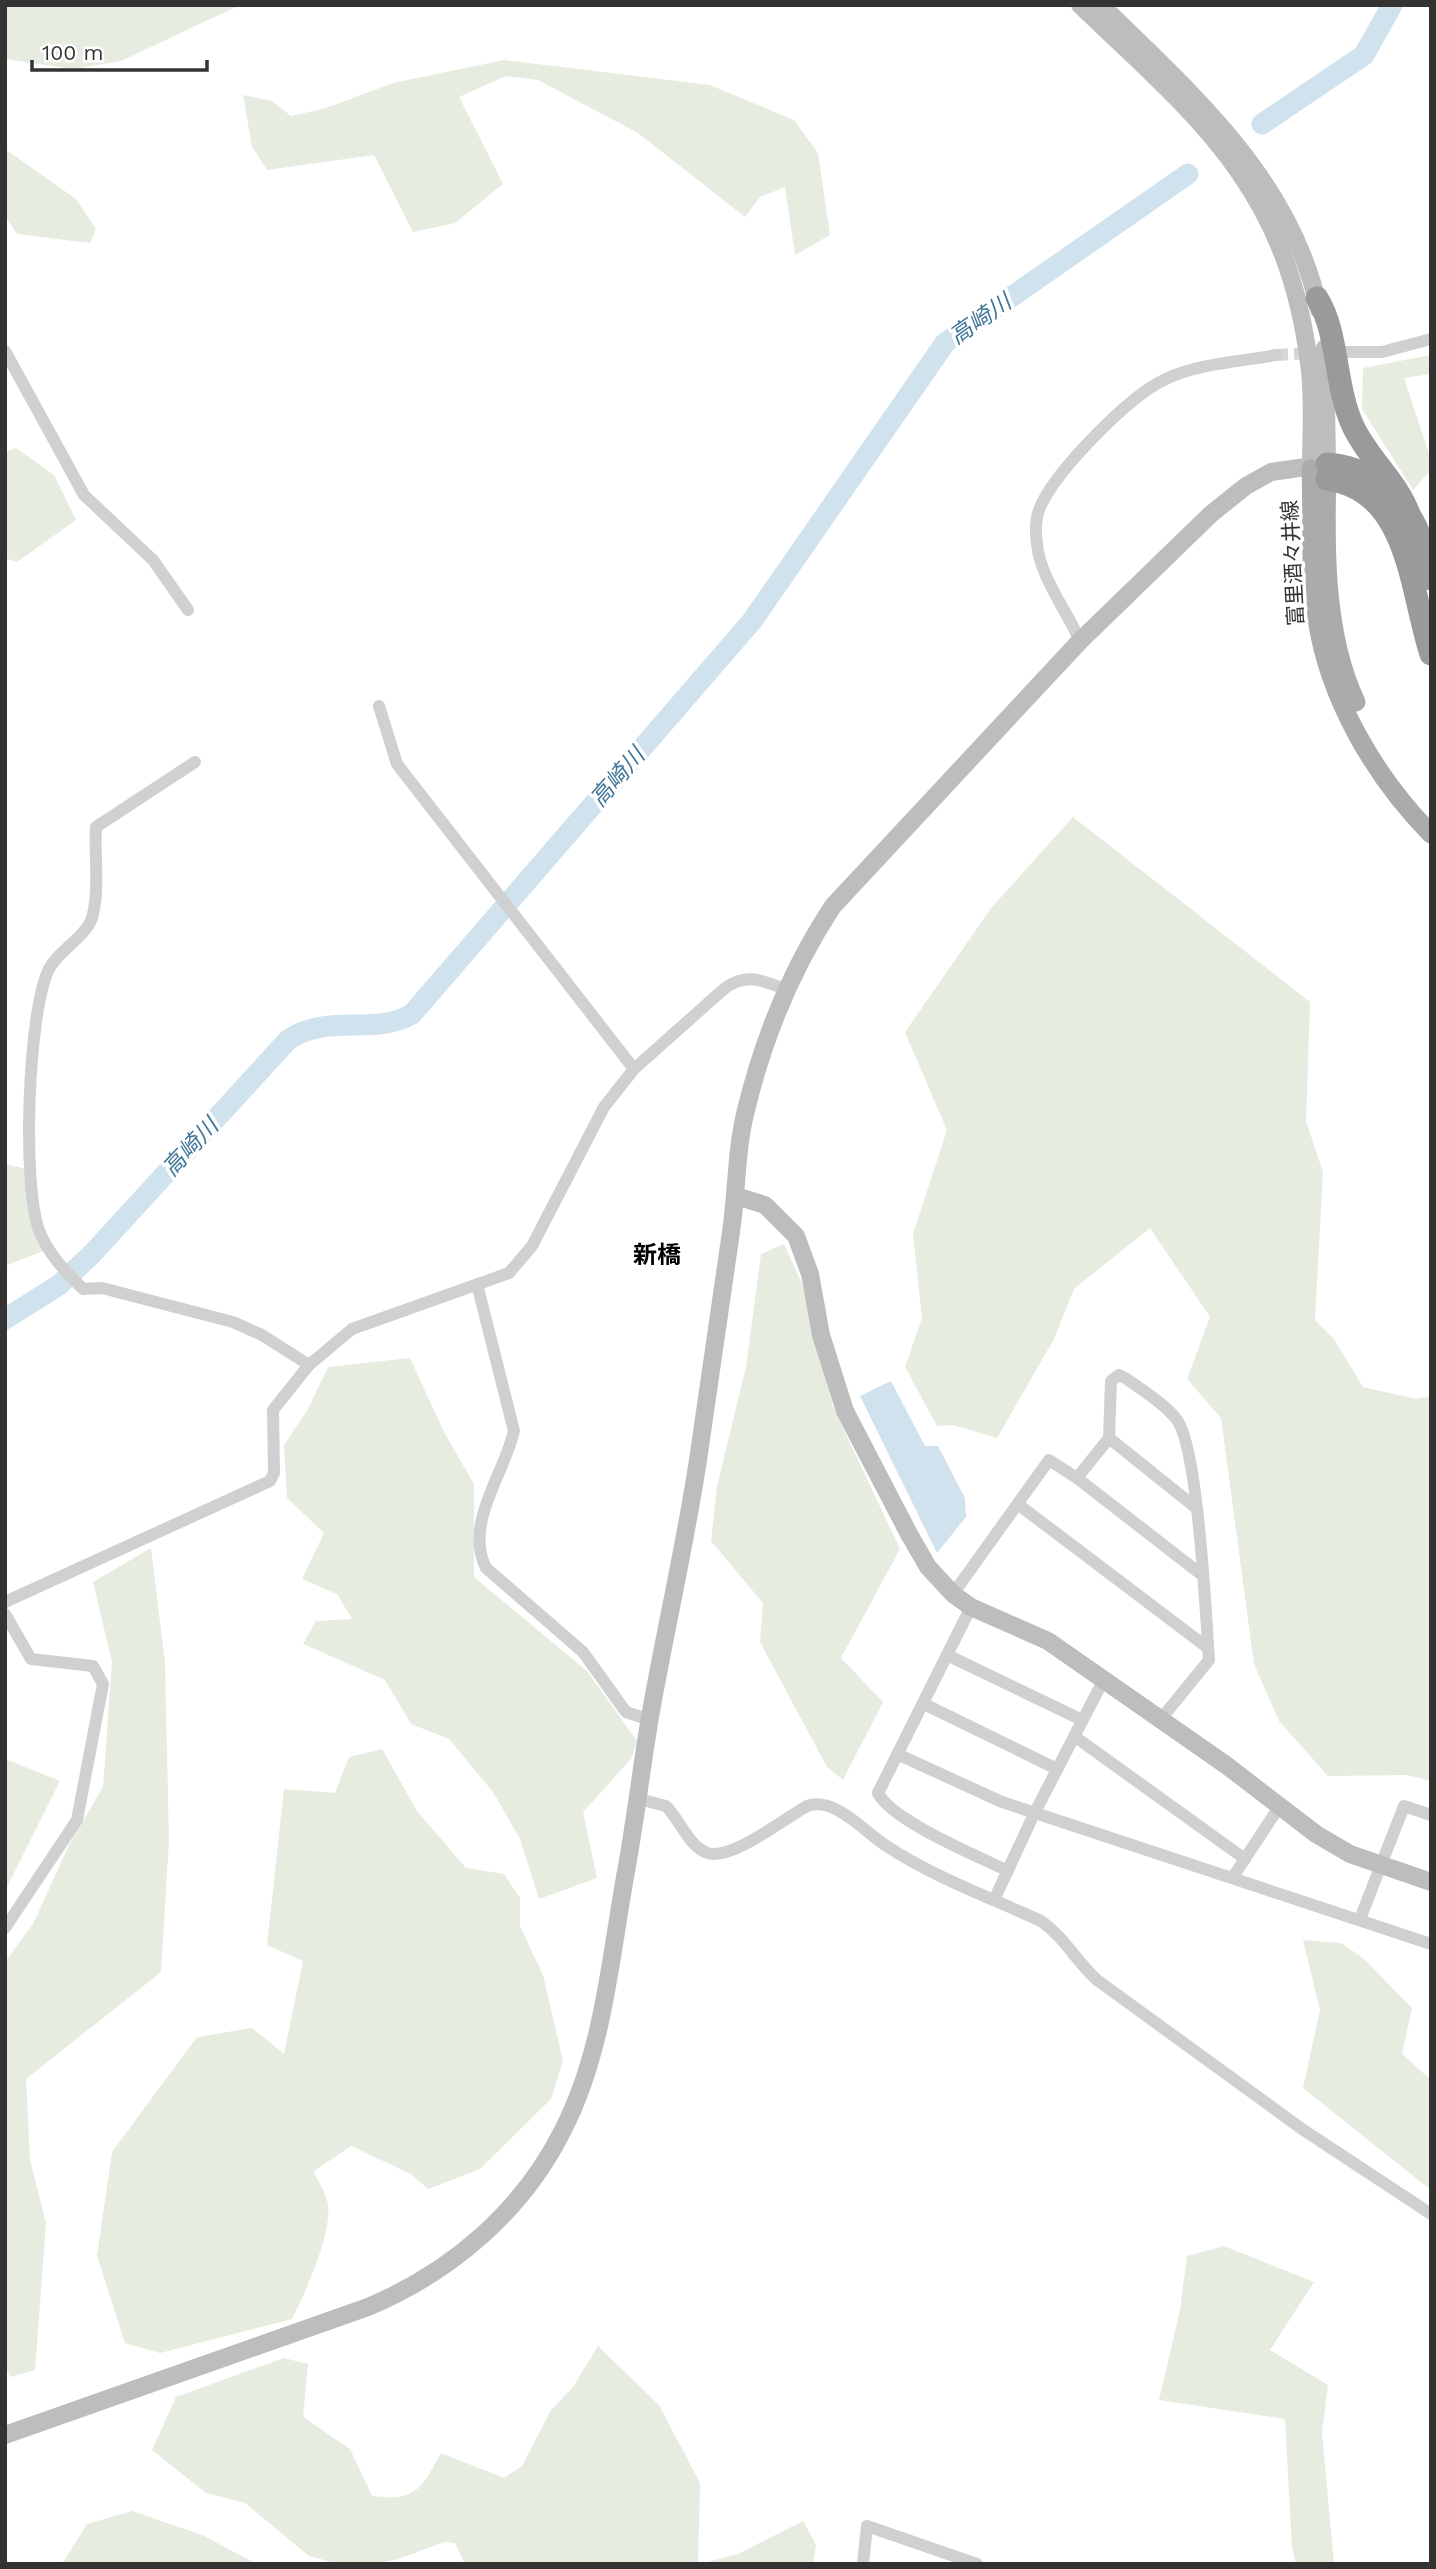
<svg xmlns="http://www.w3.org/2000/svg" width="1436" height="2569" font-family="'Work Sans','Noto Sans JP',sans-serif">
<rect width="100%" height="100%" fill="#fff"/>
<g fill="#e6ecdf">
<polygon points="5,5 240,5 121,61 73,69 5,59"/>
<polygon points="504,60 710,85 794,120 818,153 830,235 795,255 785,187 760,197 745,217 638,133 538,80 506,76 459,97 503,184 455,223 413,232 374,155 267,170 252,147 243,95 272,101 291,116 326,108 393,83"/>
<polygon points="5,149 76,199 96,229 90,243 17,234 5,216"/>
<polygon points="1431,355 1431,374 1404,378 1430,457 1429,472 1413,490 1362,409 1363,368"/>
<polygon points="16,448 54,475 76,520 17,562 5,558 5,452"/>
<polygon points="1073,817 1310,1002 1306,1121 1323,1172 1315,1320 1334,1339 1363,1387 1416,1399 1431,1396 1431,1781 1407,1775 1328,1776 1279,1721 1254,1664 1221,1418 1187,1379 1210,1317 1150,1228 1074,1289 1054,1339 997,1438 953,1425 937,1426 905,1367 922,1318 913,1234 947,1130 905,1032 992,907"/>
<polygon points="5,1164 27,1169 46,1250 5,1266"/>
<polygon points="784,1244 802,1284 833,1407 900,1549 841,1658 883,1702 843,1780 827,1767 760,1642 763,1603 711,1541 717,1486 746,1367 761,1254"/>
<polygon points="410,1358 444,1432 474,1484 474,1577 587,1671 637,1741 631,1759 583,1812 597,1878 539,1899 520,1839 493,1792 449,1739 411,1724 385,1680 303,1644 316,1621 352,1619 337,1594 302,1579 324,1533 287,1498 284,1445 308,1409 328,1367"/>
<polygon points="151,1548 165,1663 169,1841 161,1972 26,2079 30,2160 46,2223 35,2370 10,2377 5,2365 5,1962 33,1924 69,1845 103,1787 112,1662 93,1582"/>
<path d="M382,1749L417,1811L466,1868L504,1874L520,1898V1926L543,1975L563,2061L551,2099L480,2169L428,2189L411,2174L351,2146L314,2171C317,2180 324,2190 327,2200C335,2229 305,2293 292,2319L160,2353L125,2343L97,2256L112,2152L197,2037L252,2028L284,2054L303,1961L267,1945L284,1789L335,1793L349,1757Z"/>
<polygon points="5,1759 60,1781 5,1891"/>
<polygon points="1303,1940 1341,1943 1363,1958 1412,2008 1402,2054 1431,2080 1431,2190 1303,2088 1320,2010"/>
<polygon points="1224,2246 1314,2282 1270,2350 1328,2385 1322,2433 1334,2564 1296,2564 1292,2547 1285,2419 1159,2400 1180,2310 1187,2256"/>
<path d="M598,2346L659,2405L700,2483L698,2564H465L455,2543L444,2542L398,2559L373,2564H339L309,2556L245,2503L206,2493L152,2450L176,2397L284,2358L308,2364L303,2417L350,2449L372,2496C416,2502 421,2489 441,2453L504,2478L522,2466L551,2410L573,2387Z"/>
<polygon points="132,2511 202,2535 257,2564 62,2564 87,2524"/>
<polygon points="803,2521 816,2545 813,2564 700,2564 738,2554"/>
</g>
<polygon fill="#cfe2ee" points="891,1381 925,1446 938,1446 965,1498 966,1517 937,1553 860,1396"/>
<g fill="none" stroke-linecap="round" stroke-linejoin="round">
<g stroke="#cfe2ee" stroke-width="21">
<polyline points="1262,124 1364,55 1392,5"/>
<path d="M5,1319L59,1285L92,1254L288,1040C326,1013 375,1036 412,1014L752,621L945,343L1188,174"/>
</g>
<polyline stroke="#d6d6d6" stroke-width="12" stroke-dasharray="12 6" stroke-linecap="butt" points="1276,355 1313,353"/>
<g stroke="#d0d0d0" stroke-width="12">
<polyline points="5,351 84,495 153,560 188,610"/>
<polyline points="1345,352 1382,352 1431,339"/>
<path d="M1080,641C1067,611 1040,577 1037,544C1035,530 1035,516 1042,503C1060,467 1130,395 1166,379C1200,363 1240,362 1276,355"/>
<polyline points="379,706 397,764 634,1069"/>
<path d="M195,762L96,827C94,856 100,889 92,918C85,938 57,951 48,971C28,1016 22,1183 39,1230C48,1254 65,1271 83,1289L102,1288L233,1322L262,1335L309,1365"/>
<path d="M477,1284L514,1431C504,1475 464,1523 486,1568L583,1652L626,1712L650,1720"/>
<polyline points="1109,1438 1195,1507"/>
<polyline points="1077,1478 1202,1575"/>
<polyline points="1019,1505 1208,1648"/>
<path d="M953,1594L1049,1460L1077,1478L1109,1438L1111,1381L1119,1375L1127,1379C1143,1391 1165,1404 1177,1420C1198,1448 1206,1617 1209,1660L1161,1719"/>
<path d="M5,1602L270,1481L274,1473L273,1410L309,1365L352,1329L509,1273L532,1246L604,1107L634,1069L725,988C747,973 761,980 785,989"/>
<path d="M971,1607L878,1793C892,1821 978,1856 1008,1871"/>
<polyline points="5,1614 31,1659 93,1666 103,1684 77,1820 5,1928"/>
<polyline points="947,1655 1082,1720"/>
<polyline points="924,1704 1057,1769"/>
<polyline points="1074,1736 1245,1859"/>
<polyline points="897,1754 1002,1802 1431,1944"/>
<path d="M639,1799L666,1806C679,1819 688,1844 705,1852C728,1864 785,1818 807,1806C834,1796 864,1831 885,1845C933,1877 989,1897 1041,1921C1064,1937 1077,1962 1097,1980L1302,2129L1431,2214"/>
<polyline points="1233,1877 1279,1807"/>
<polyline points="994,1900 1034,1814 1104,1679"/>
<polyline points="1360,1919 1404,1806 1431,1815"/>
<polyline points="863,2564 867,2526 977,2564"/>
</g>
<g stroke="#bdbdbd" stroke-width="18">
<path d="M1080,5C1200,119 1287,188 1309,363C1314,397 1311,434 1311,469"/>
<path d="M1101,5C1192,94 1292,180 1319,310"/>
<polyline points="736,1196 765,1205 796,1236 810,1274 821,1335 845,1411 909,1534 928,1567 953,1594 971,1607 1048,1641 1226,1765 1316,1834 1350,1854 1431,1882"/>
<path d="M5,2435L368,2307C451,2272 522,2212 563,2130C603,2052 610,1961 625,1877C635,1824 641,1770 650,1717C665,1631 685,1546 698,1460C709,1384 720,1308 731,1232C737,1191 736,1149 746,1110C764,1036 792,968 833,906L1080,641L1211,514L1246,486L1271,472L1327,464L1325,348"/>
</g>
<g stroke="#ababab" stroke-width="19">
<path d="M1327,466C1325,541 1323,633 1356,702"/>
<path d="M1311,469C1313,518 1309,571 1317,619C1329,699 1375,777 1431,834"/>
</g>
<g stroke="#9a9a9a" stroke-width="23">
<path d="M1317,298C1339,333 1334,385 1353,426C1368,459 1399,483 1410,517"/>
<path d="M1327,464C1365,466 1399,492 1416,527C1424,543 1426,562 1431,579"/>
<path d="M1327,479C1410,490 1410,591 1431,654"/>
</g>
</g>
<g text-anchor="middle" stroke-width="7" stroke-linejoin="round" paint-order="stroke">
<g font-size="21" fill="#333" stroke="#fff">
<text transform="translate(1293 563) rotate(-93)" y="7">富里酒々井線</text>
</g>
<g font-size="23" font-style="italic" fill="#3f7597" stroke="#fff">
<text transform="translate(980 319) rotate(-35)" y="8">高崎川</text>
<text transform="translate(617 777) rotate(-49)" y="8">高崎川</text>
<text transform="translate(190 1147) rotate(-47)" y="8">高崎川</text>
</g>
<g font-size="24" font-weight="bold" fill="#000" stroke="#fff">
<text x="657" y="1263">新橋</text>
</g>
</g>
<rect width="1436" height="2569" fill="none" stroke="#333333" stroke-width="14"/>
<path d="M32 60v10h175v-10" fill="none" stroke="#333333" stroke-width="3.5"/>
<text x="42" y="60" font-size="21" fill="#333333" stroke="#ffffff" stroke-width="5" paint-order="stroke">100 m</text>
</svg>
